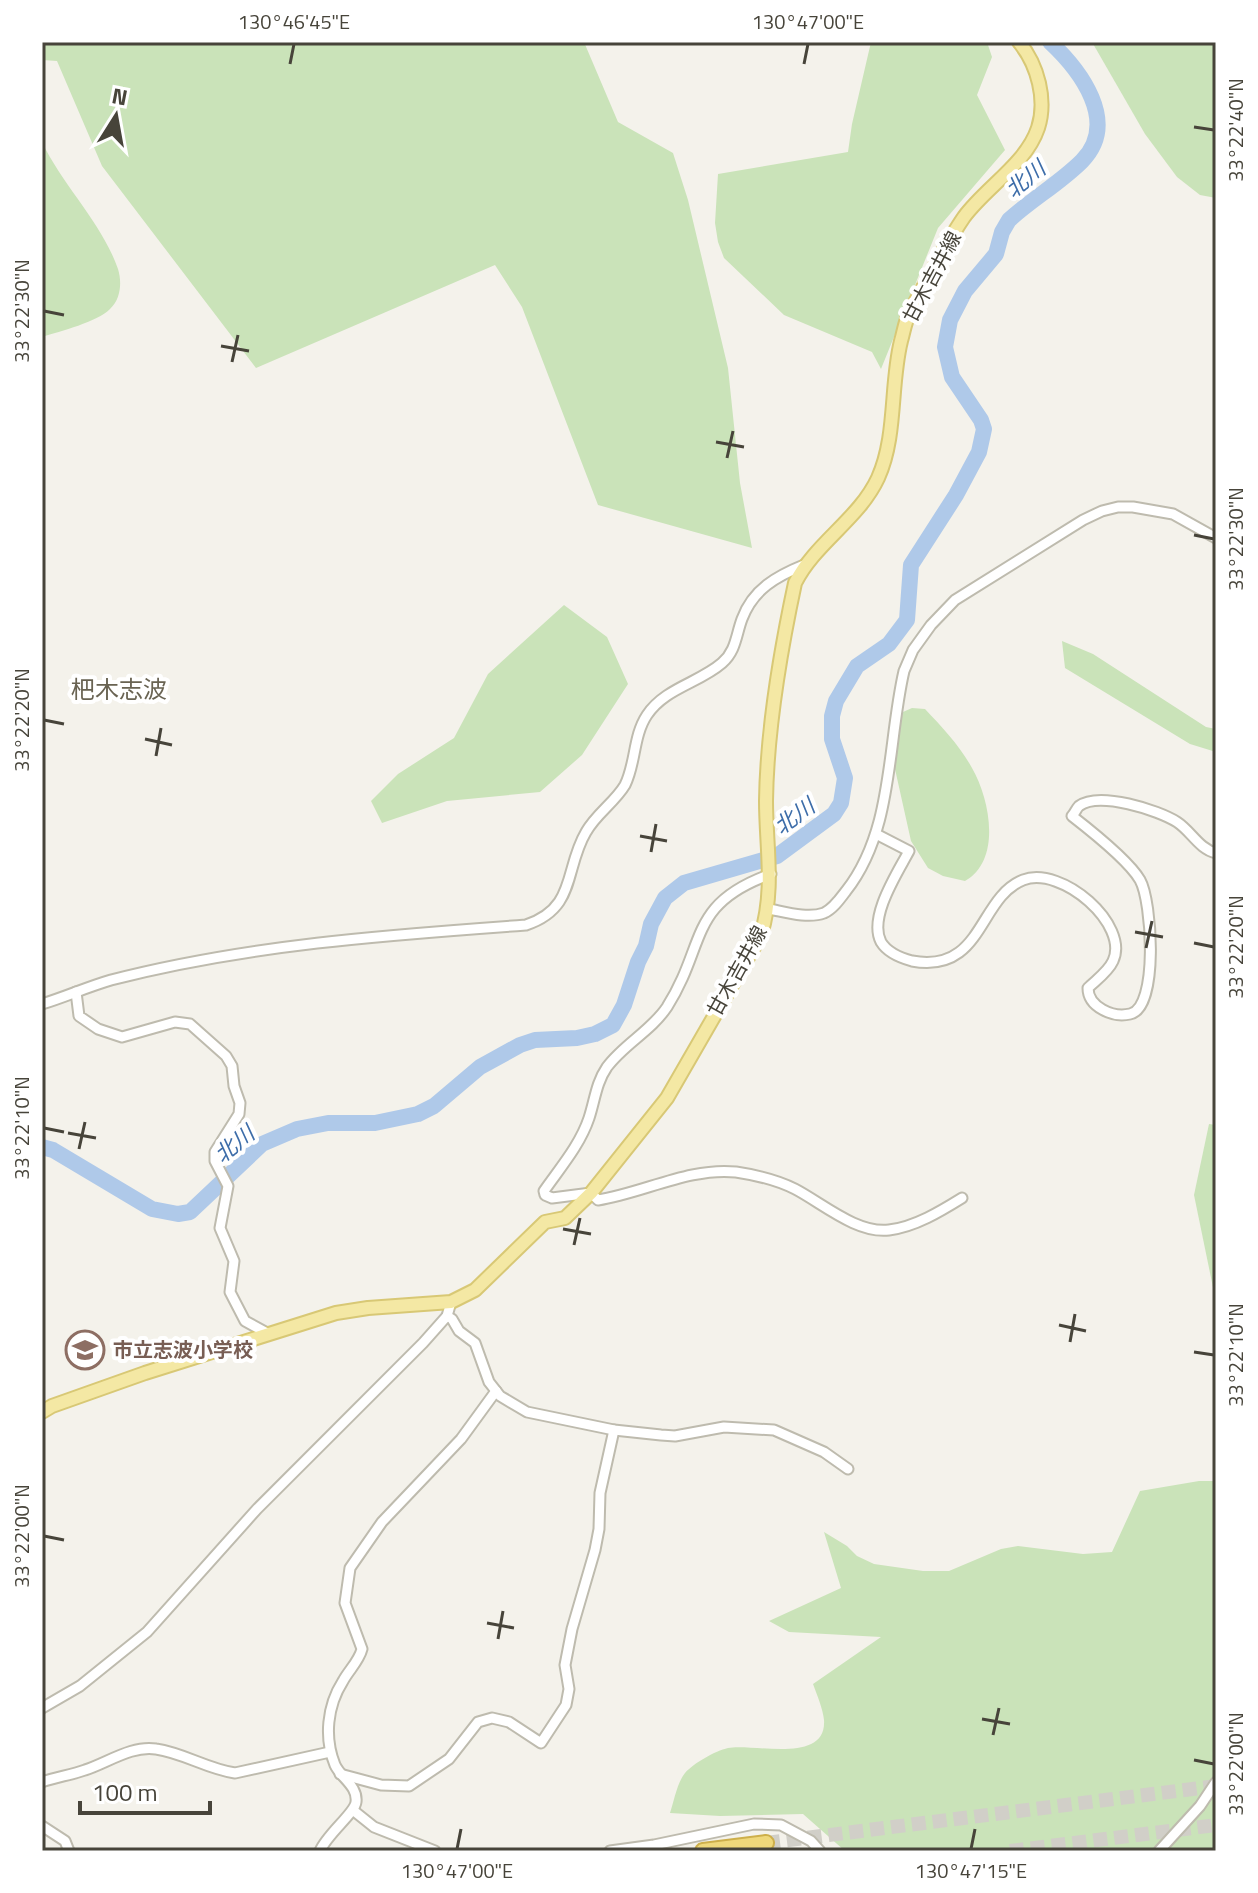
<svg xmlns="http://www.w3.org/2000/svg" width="1258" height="1893" font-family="'Titillium Web','Noto Sans JP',sans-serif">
<rect width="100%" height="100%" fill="#f4f2eb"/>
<g fill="#cae3b9">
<polygon points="42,42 584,42 618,122 673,153 688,200 728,368 740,483 752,548 598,505 522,307 495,265 256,368 102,166 57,61 42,60"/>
<polygon points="871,42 987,42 992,57 977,95 1005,150 938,228 881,369 872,352 784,315 724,258 718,242 715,223 718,174 848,152 852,124"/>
<polygon points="1092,42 1216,42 1216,198 1200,195 1177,177 1145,134"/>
<path d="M42,142C63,186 102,223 118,269C122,282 121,299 110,309C97,322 61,331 42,337Z"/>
<polygon points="564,605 607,637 628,684 582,755 540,792 447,801 382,823 371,801 398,774 454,738 488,674"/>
<polygon points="1062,641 1093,654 1206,727 1216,729 1216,752 1190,744 1065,668"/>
<path d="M912,708L925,709C942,727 960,746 972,768C990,799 1002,860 965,881L943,876L928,868L911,841L893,760L903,712Z"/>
<polygon points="1209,1124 1216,1125 1216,1302 1194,1195"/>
<path d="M1199,1481H1216V1851H845L803,1814L720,1816L670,1813C674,1801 677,1783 685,1773C694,1763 715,1751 728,1748C753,1743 827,1765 824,1720C823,1709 817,1695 813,1684L881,1637L789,1632L769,1621L841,1588L824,1532L847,1546L857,1556L874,1564L923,1571H949L1001,1549L1018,1546L1083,1554L1112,1552L1140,1491Z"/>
</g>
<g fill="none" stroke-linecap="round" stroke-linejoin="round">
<path stroke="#afc9e9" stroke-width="16" d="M42,1147L53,1150L152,1209L178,1214L190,1212L262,1144L297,1129L328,1123H375L418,1114L434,1106L480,1067L520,1045L535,1040L577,1038L595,1034L613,1025L624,1005L638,962L646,946L651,924L665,898L684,883L777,856L834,814L841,803L845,778L832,739V716L836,701L857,666L889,644L907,620L911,565L956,495L979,452L984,429L981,420L952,377L945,347L950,320L965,291L996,254L1002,232L1009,220C1032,199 1060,183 1082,161C1120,122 1080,70 1050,42"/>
<g stroke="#d1cfc8" stroke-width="14" stroke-dasharray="14 7" stroke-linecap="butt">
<polyline points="766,1843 1216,1786"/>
<polyline points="1010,1851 1216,1825"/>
</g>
<defs>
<g id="minor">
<path d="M876,834L909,851C898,872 868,917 881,942C887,952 901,958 912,961C983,974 978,898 1023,880C1062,865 1130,925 1113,961C1108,972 1096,980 1088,988C1088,1007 1113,1018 1130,1014C1159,1008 1152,901 1140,880C1129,861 1090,830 1072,816C1075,813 1076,809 1079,806C1099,791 1158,810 1177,822C1191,831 1199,849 1216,853"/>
<path d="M771,874C687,904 707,944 667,1007C651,1031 624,1044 607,1067C596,1083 595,1100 589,1118C580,1145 560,1168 544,1191L545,1195L552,1198L591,1193L598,1200C643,1193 690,1167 736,1172C756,1175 777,1180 795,1189C822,1203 857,1234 889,1230C915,1227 941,1211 962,1198"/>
<path d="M769,909C785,912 808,919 824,913C833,909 840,899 846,891C894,830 887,744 904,671L913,650L931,625L955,600L1083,520L1102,511L1118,507H1133L1173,514L1216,538"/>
<polyline points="76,992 79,1016 98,1029 122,1037 175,1022 190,1024 226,1056 232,1066 234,1086 240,1103 239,1114 215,1152 215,1161 228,1186 220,1228 234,1261 230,1292 245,1321 267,1333"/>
<path d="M42,1004C65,997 87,987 111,980C247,945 386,935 526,925C577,908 564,869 586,832C596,814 615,802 625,785C636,763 633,736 647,715C665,688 699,683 722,663C736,651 736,635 742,619C753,589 777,576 804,565"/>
<polyline points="447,1316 452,1319 459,1331 475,1343 489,1382 500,1396 527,1412 614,1430 661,1435 675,1436 724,1427 774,1430 824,1452 848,1469"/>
<polyline points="42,1708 80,1686 147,1632 257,1509 423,1343 447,1316 451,1302"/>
<polyline points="340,1774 381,1785 409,1786 449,1759 478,1722 492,1718 509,1722 541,1743 566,1705 569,1689 565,1665 572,1629 595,1550 599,1529 600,1493 614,1430"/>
<path d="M42,1782C56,1777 71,1775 85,1770C107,1763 132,1745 156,1749C184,1753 207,1769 235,1773L330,1752"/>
<polyline points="354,1811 374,1827 435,1851"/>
<polyline points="42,1826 65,1841 69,1851"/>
<path d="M320,1851C327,1834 355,1813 356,1802C358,1786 341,1778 335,1765C324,1738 327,1706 343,1681C349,1670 359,1661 362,1649L345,1603L350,1568L382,1522L461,1439L496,1391"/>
<polyline points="610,1851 654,1845 754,1824 781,1825 811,1841 820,1851"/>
<polyline points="1159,1851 1200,1806 1216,1782"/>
</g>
<path id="major" d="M42,1412L52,1406L145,1373L336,1313L368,1308L451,1302L475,1290L545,1222L565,1218L591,1193L667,1098L761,935C775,889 766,847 766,801C767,729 780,653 795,583C815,543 859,519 878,478C897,436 890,385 901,341C904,331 905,321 910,312C927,281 944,246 964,217C986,187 1026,164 1038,128C1047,100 1038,65 1019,42"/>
<polyline id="highway" points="703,1851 766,1843"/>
</defs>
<use href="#minor" stroke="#bebbae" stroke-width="13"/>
<use href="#major" stroke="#d8c875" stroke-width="16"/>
<use href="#highway" stroke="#cdaf4b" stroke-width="18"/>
<use href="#minor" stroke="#fff" stroke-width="9"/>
<use href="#major" stroke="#f4e8a4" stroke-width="12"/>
<use href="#highway" stroke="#efd87b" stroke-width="14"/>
</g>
<path fill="none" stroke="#47443a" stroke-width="3" d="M290,64L294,44M804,64L808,44M1194,127L1214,130M44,311L64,315M221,346L249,351M232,362L238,335M716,442L744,447M727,458L733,431M1194,535L1214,539M44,720L64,724M145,739L172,745M156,756L161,728M640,836L667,841M651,852L656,824M1135,932L1163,937M1194,943L1214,947M1146,948L1152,921M44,1128L64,1132M68,1133L96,1138M79,1149L85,1122M563,1229L591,1234M574,1245L580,1218M1059,1325L1086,1331M1070,1342L1075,1314M1194,1352L1214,1355M44,1536L64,1540M487,1623L514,1628M498,1639L503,1611M982,1719L1010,1724M993,1735L999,1708M1194,1760L1214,1764M457,1849L461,1829M971,1849L975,1829"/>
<defs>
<symbol id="school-ring" viewBox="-11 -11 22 22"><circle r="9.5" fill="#fff" stroke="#8d6e63" stroke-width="1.5"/><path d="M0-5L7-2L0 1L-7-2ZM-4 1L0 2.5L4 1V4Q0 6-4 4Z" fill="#8d6e63"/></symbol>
</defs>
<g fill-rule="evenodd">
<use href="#school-ring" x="63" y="1328" width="44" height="44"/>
</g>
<g text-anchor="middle" stroke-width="8" stroke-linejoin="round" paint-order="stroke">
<g font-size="20" fill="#47443a" stroke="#fff">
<text transform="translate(932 277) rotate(-62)" y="7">甘木吉井線</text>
<text transform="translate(737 971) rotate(-61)" y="7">甘木吉井線</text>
</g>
<g font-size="20" font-weight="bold" fill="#785e54" stroke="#fff" text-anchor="start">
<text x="113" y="1357">市立志波小学校</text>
</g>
<g font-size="22" font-style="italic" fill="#3d6da9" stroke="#fff">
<text transform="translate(1025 179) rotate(-39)" y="8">北川</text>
<text transform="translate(794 816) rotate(-36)" y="8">北川</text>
<text transform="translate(234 1144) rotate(-39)" y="8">北川</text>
</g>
<g font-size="24" fill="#696352" stroke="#fff">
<text x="119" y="698">杷木志波</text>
</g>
</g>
<rect width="1258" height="1893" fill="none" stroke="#ffffff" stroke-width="88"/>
<g transform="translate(116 116) rotate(11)" stroke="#ffffff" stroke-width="6" paint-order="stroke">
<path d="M0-6L14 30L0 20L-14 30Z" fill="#47443a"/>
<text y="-12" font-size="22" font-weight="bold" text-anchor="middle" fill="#47443a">N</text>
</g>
<path d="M80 1801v12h130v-12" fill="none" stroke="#47443a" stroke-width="4"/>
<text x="92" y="1801" font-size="24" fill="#47443a" stroke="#ffffff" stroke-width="6" paint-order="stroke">100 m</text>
<rect x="44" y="44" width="1170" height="1805" fill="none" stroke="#47443a" stroke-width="3"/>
<g font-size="20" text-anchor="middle" fill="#47443a">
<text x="294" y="29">130°46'45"E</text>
<text x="808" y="29">130°47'00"E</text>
<text transform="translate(1236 130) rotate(-90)" y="7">33°22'40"N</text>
<text transform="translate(22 311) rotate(-90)" y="7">33°22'30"N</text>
<text transform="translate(1236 539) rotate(-90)" y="7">33°22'30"N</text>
<text transform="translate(22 720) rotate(-90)" y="7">33°22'20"N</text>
<text transform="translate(1236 947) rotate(-90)" y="7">33°22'20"N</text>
<text transform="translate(22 1128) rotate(-90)" y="7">33°22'10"N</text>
<text transform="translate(1236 1355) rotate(-90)" y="7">33°22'10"N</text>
<text transform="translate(22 1536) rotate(-90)" y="7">33°22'00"N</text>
<text transform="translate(1236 1764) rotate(-90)" y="7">33°22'00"N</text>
<text x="457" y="1878">130°47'00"E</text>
<text x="971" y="1878">130°47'15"E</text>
</g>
</svg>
